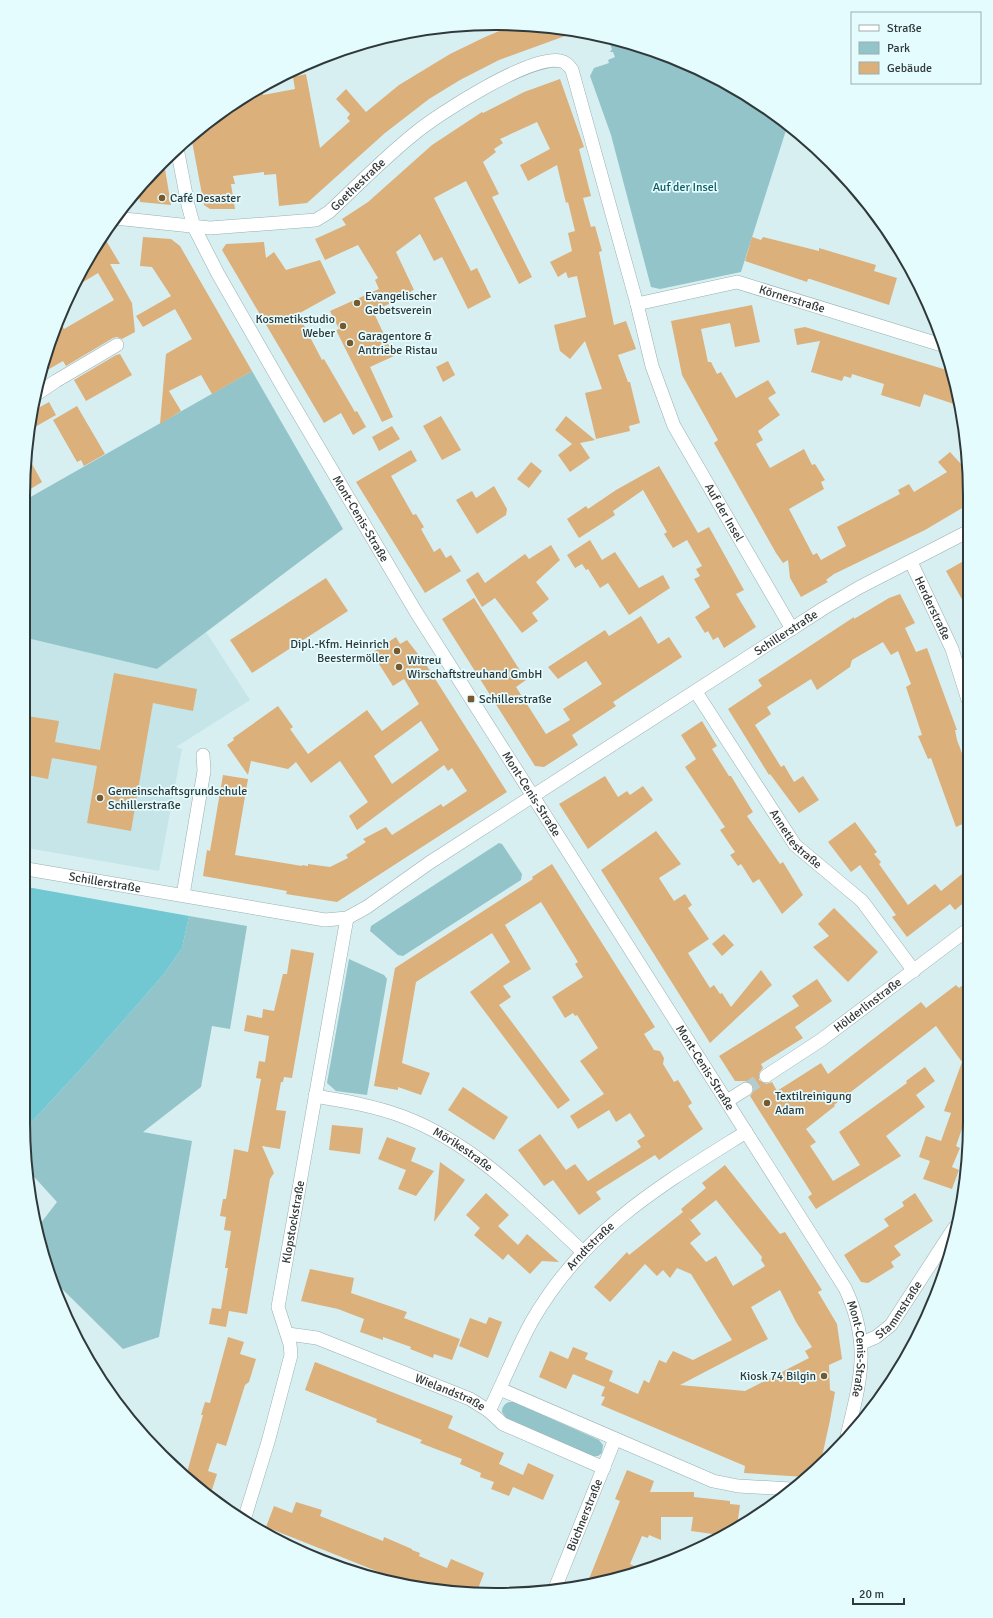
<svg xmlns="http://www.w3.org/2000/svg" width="993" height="1618" font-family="Signika,sans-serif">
<rect width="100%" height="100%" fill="#d8eff2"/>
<polygon fill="#c5e5e8" points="206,632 250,700 176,747 182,749 159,871 27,848 27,638 157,669"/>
<g fill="#92c4ca">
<polygon points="611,38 619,39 706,72 788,124 741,272 660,289 651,287 611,135 590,76 594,68 609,63 608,60 615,57 613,52 610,52 612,49 609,42 606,41"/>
<polygon points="252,371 343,529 157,669 27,638 27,499"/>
<polygon points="499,843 502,844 522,874 521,880 403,956 398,955 370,931 371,926"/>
<polygon points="189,916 247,926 230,1029 212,1026 201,1087 143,1132 192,1141 159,1337 123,1349 49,1276 37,1228 57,1202 27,1169 27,1127 88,1061 164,974 182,948"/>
<polygon points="349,959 384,975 387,979 367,1095 336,1091 327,1083"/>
<path d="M509,1402H514L599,1440L603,1445L602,1453L598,1456H591L506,1418L502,1412C502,1407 504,1404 509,1402Z"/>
</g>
<polygon fill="#71c8d2" points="27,887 189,916 182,948 164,974 88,1061 27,1127"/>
<g fill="#dbb07b" fill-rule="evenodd">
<polygon points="516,24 527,24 576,32 499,60 460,80 429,99 385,133 307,203 279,206 276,174 264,175 264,172 233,176 235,184 231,184 235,209 210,209 204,205 191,136 254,91 263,89 263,95 295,89 293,77 306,74 320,148 350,121 347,118 350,114 336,99 346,89 366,112 399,85 450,54 485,37"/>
<polygon points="560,79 584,147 579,149 591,196 583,198 591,227 595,226 602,251 599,252 614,325 626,321 636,349 618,355 628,382 630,382 640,423 629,426 630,431 596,439 585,393 602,389 585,341 570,359 560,351 554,325 586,317 577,276 568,278 566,272 558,277 550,262 572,251 568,233 575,231 568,202 566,203 557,165 528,181 520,165 550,149 537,122 500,139 503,143 494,149 496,152 483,162 499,194 492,197 532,277 519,284 466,181 434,198 471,271 477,268 491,297 468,309 442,257 434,261 420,234 396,252 414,290 411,291 412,294 373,311 394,356 370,367 393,417 382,422 336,330 339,329 330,311 379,289 375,280 378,278 358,245 325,260 315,239 346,225 342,219 368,202 432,145 482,112 483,113 524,92"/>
<polygon points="164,163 171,205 140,202 138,190"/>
<polygon points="104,237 120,264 110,264 132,303 135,332 122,339 117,337 113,338 66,366 63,361 44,372 58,318 64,329 114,300 98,273 75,287"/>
<polygon points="143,237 171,239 180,246 252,371 212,394 201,375 169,391 181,411 160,424 166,354 192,339 175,309 143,327 136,316 171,296 152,267 140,266"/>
<polygon points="752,237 761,240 763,237 819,251 819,248 876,265 874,271 897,278 889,305 810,279 808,279 807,282 745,261"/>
<polygon points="264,242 266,258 274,252 286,270 320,260 336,293 298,314 322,360 324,359 355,412 357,411 366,427 353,435 341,413 324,423 222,250 226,244"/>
<polygon points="752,305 760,342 735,347 730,323 701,329 708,362 711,362 717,374 721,372 736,398 768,380 776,393 768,398 780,415 758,431 763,440 756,444 770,468 804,449 812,465 815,464 825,480 821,482 824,489 789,509 813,555 817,553 821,560 846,546 837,527 900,494 898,490 909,484 914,492 947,472 938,462 950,452 961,464 967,458 969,465 969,504 925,530 834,574 826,580 828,582 801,597 790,578 788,560 783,563 776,553 714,443 718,440 682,375 671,321"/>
<polygon points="805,327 950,371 957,405 924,394 920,407 881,395 884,384 852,374 851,378 844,376 842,381 811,372 820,341 797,345 794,329"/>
<polygon points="120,354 132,375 86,401 74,380 116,355"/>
<polygon points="448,361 455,375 443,382 436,367"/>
<polygon points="49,402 56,415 28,431 33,411"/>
<polygon points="77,406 105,454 84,466 81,460 77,462 53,420"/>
<polygon points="441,416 461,450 442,460 423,426"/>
<polygon points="566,416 595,440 580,443 590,458 570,472 558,455 572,444 555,430"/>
<polygon points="392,426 400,439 379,451 372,437"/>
<polygon points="411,450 417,461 391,476 413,515 416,514 424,527 421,529 434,552 440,548 446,558 451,555 461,571 425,593 356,482"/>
<polygon points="27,455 42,482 27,491"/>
<polygon points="531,462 542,471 529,488 517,479"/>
<polygon points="659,466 698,533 709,527 744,590 736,594 756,627 724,648 718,637 713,640 708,631 705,633 695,617 710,607 694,579 700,576 696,569 702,566 687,540 673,548 664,534 667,532 643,490 613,511 615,515 579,538 567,519 586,506 588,509 616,490"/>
<polygon points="494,486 507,509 506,515 477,534 456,500 472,491 476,498"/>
<polygon points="590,540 602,560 615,552 639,588 663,575 670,588 629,615 608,583 600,588 588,569 586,570 582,564 575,568 567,555"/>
<polygon points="551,545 560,560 536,582 549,599 532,613 538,621 522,633 495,598 482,607 466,580 478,572 485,583 525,554 529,559"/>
<polygon points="969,558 968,577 968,610 946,571"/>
<polygon points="326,578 348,611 252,673 230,640"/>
<polygon points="900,594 915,623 905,628 916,652 927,648 957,730 955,730 957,740 968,769 967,822 956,827 931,758 928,759 918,736 922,735 906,687 911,684 898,651 891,655 883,642 852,660 850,667 817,690 811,679 767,707 771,714 755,725 781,767 784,765 794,782 803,776 819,800 799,813 770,774 769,775 728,709 762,686 758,680 854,617 854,619 889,598"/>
<polygon points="474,598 526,680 516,687 546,734 570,720 563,709 602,684 586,661 558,679 548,667 605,630 609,636 641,616 658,644 669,637 682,657 613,702 616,706 572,735 578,745 544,767 535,766 442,619"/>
<path d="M396,637L400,644L407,640L425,663L507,792L337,902L286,894L287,891L203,876L207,850L210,851L223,775L248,779L235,855L302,866V865L308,866V864L330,867L348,858L346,855L366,842L363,839L386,827L392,835L441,804L443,807L467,791L452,768L448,771L444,765L357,830L349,816L368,802L340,761L311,783L296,762L288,769L251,761L248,775L227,745L234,740L233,738L278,706L293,727L290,729L308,754L367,710L382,731L419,704L404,679L393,686L372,653ZM421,721L439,750L392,784L374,756Z"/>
<polygon points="114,673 197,689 193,711 153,703 131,831 87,823 97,766 52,758 48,779 27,775 27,716 59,721 55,742 100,750"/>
<polygon points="702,721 717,746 712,749 729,776 731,776 753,812 747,816 780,864 783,862 803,895 782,914 759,879 753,883 741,864 738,866 730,855 735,852 720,830 725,827 685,767 696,759 681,735"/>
<polygon points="605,776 618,797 627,791 630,795 643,786 653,800 588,849 559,804"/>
<polygon points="855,822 877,852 874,854 881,862 879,864 908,905 935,884 941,891 967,870 967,900 955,910 950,904 907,937 892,917 896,915 860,865 851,872 828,842"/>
<polygon points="656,831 681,864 659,878 674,901 685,894 692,905 688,908 709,939 688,953 710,988 714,985 720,994 722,993 731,1007 761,970 772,985 710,1043 601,870"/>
<polygon points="552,864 655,1027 644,1034 654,1050 660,1051 664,1058 663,1064 674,1082 678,1080 692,1103 688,1106 703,1129 659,1160 655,1155 596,1192 601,1199 579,1215 553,1180 544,1186 518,1150 540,1134 566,1170 575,1164 588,1181 641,1147 637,1141 645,1136 630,1113 616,1122 609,1110 578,1129 570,1116 604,1094 580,1061 598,1048 577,1015 575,1016 573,1013 565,1018 552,997 583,977 575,964 578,962 541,902 505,925 531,969 503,986 511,997 499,1005 570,1100 558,1109 470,992 510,962 492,933 416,982 402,1063 430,1073 421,1095 398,1087 398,1090 374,1086 395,968 533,879 532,877"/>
<polygon points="834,908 878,952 848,982 813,947 829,936 818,924"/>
<polygon points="724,934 734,945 722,956 712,944"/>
<polygon points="291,949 314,953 292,1078 284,1077 283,1082 281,1082 276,1110 286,1111 280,1149 262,1146 274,1173 270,1179 247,1314 229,1311 226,1327 209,1324 212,1308 221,1309 228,1268 225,1268 231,1231 224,1230 226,1217 220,1216 223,1199 226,1199 234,1149 248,1152 261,1079 256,1078 259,1061 265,1062 269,1036 244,1031 247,1015 262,1018 263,1009 274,1011 283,974 287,974"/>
<polygon points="817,979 832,1001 795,1027 803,1038 761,1064 763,1068 759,1073 759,1080 766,1084 772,1082 777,1091 821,1063 828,1074 921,1002 926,1008 956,985 959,988 967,982 966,1117 956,1146 960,1148 952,1167 959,1170 952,1189 923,1179 930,1161 919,1157 926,1136 941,1141 951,1113 944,1111 962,1062 936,1026 834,1105 835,1106 806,1129 816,1142 810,1146 833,1181 860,1165 839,1132 907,1083 906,1081 925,1067 935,1081 916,1095 925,1107 886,1136 901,1156 816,1209 808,1197 812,1194 750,1096 753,1092 753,1085 746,1081 735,1081 719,1056 799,1006 792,996"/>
<polygon points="463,1087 508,1117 494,1140 448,1110"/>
<polygon points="332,1125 363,1128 360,1154 329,1150"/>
<polygon points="387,1137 416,1148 411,1161 434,1171 416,1196 398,1189 406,1170 378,1159"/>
<polygon points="440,1162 465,1180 434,1222"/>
<path d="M725,1165L780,1234L785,1232L822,1290L818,1292L837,1324L842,1359L829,1365L830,1390L835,1392L830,1420L820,1466L806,1477L744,1473L745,1466L601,1405L605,1397L601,1396L605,1387L573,1374L566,1389L539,1377L550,1351L568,1359L573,1347L588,1353L585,1359L613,1371L609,1381L638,1394L644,1380L649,1383L659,1360L666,1363L673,1351L693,1360L732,1340L691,1274L677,1268L670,1278L663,1270L657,1276L645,1264L610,1302L594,1287L627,1252L629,1255L683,1212L681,1209L706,1188L702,1183ZM716,1200L762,1257L761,1260L765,1266L733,1286L716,1256L706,1262L690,1243L701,1234L688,1217L691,1220ZM780,1290L796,1322L812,1347L805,1351L809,1358L745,1391L680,1385L768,1339L751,1307Z"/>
<polygon points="486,1193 509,1215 498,1226 518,1245 527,1234 559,1262 542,1261 530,1274 508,1254 503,1260 474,1235 480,1228 466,1215"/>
<polygon points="915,1193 933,1221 894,1246 901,1255 891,1262 894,1267 868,1283 861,1282 844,1255 889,1226 884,1219 904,1206 902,1202"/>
<polygon points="310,1269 354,1278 351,1293 407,1312 404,1318 460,1339 452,1360 434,1354 433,1358 410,1349 411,1347 383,1337 383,1340 360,1332 364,1319 338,1309 301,1301"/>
<polygon points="489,1317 502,1322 488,1358 459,1346 470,1318 486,1324"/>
<polygon points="228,1337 244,1342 240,1354 256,1359 249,1382 245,1385 226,1446 217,1443 208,1471 217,1474 210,1496 186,1476 203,1415 201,1415 205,1402 210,1403"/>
<polygon points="315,1362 453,1416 448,1428 504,1453 499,1464 523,1475 528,1463 554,1475 543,1500 513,1487 509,1496 491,1489 494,1482 480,1477 481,1473 460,1464 462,1459 420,1443 422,1440 376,1422 377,1419 305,1390"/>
<polygon points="627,1470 654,1481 650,1492 694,1492 694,1497 730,1501 730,1504 740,1505 737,1526 720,1535 691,1531 693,1517 661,1517 661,1540 649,1535 648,1538 642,1536 630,1564 645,1571 587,1584 620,1501 615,1499"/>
<polygon points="296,1502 322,1510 320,1516 383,1541 384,1537 412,1549 412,1550 420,1553 419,1556 447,1568 451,1559 484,1573 476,1594 434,1591 399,1583 399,1580 266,1527 274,1506 292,1513"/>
</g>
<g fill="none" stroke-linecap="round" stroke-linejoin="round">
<polyline stroke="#b6cbcd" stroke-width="13" stroke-dasharray="13 6" stroke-linecap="butt" points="746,1089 766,1076"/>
<defs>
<g id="minor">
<path id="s1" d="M177,148L188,205L194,227L218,274L284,389L416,612L845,1288C872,1345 860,1382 846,1440"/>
<path id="s2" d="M115,218L210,228L316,220L329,212C357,186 384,158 414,134C438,114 531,54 561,61C566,62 569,66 572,70L637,304L652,366L674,426L792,629"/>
<path id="s3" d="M637,304L737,282L945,346"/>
<polyline points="38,393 56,381 117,345"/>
<path id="s4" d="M911,562L952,649L968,700"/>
<path id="s5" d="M696,692L795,845L862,901L914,971"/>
<path id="s6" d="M27,869L325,920L347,918L367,907L429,863L824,608L860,587L969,531"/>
<polyline points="183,895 204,771 203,755"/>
<path id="s7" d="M766,1076L821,1040L967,930"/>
<path id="s8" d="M315,1096C345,1101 375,1106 404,1117C475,1144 528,1201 583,1252"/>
<polyline points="727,1101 746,1089"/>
<path id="s9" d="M288,1334L317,1338L470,1399L489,1411L503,1424L604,1468"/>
<path id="s10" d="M862,1343L876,1337L891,1325L954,1228"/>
<polyline points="500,1389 713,1481 738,1486 791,1489"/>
<path id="s11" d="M489,1411C504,1381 516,1350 532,1321C585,1229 660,1186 746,1132"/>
<path id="s12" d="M244,1520L268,1442L291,1355L290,1344L278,1307L347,918"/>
<path id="s13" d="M554,1591L615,1439"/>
</g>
</defs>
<use href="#minor" stroke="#99afb1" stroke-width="14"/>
<use href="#minor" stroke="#fff" stroke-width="13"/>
</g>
<g fill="#78582d" stroke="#e5fcff" stroke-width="1.5">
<circle cx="162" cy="198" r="4"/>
<circle cx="357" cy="303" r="4"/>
<circle cx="343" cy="326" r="4"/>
<circle cx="350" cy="343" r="4"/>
<circle cx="397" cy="651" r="4"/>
<circle cx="399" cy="667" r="4"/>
<rect x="467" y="695" width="8" height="8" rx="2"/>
<circle cx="100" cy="798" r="4"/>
<circle cx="767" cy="1103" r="4"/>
<circle cx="824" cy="1376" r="4"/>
</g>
<g text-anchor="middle" stroke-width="3.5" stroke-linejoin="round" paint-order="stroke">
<g font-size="12" fill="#30393a" stroke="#e5fcff">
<text dy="4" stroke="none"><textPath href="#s2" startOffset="257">Goethestraße</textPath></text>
<text dy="4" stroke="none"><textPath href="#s3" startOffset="160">Körnerstraße</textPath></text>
<text dy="4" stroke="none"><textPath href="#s2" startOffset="984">Auf der Insel</textPath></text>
<text dy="4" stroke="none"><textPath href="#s1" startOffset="417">Mont-Cenis-Straße</textPath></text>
<text dy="4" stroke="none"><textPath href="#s4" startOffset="51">Herderstraße</textPath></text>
<text dy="4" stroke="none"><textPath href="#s6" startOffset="848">Schillerstraße</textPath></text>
<text dy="4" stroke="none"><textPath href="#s1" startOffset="741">Mont-Cenis-Straße</textPath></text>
<text dy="4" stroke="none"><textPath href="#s5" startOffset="178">Annettestraße</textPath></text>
<text dy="4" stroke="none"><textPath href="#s6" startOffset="79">Schillerstraße</textPath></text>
<text dy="4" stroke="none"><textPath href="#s7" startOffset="124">Hölderlinstraße</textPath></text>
<text dy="4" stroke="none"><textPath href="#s1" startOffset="1065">Mont-Cenis-Straße</textPath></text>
<text dy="4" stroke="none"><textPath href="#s8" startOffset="159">Mörikestraße</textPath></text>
<text dy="4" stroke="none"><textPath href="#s12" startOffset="308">Klopstockstraße</textPath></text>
<text dy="4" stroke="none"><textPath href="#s11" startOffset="195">Arndtstraße</textPath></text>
<text dy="4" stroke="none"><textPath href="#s10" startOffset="51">Stammstraße</textPath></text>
<text dy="4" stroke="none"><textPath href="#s1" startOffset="1389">Mont-Cenis-Straße</textPath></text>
<text dy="4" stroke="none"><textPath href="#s9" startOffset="173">Wielandstraße</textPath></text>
<text dy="4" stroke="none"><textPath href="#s13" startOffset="82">Büchnerstraße</textPath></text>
</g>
<g font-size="12" fill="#0b5961" stroke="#e5fcff">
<text x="685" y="191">Auf der Insel</text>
</g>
<g font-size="12" fill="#30393a" stroke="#e5fcff" text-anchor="start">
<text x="170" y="202">Café Desaster</text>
<text x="365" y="300">Evangelischer<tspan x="365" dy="14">Gebetsverein</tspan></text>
<text x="335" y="323" text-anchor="end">Kosmetikstudio<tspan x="335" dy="14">Weber</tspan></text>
<text x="358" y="340">Garagentore &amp;<tspan x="358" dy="14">Antriebe Ristau</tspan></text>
<text x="389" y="648" text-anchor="end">Dipl.-Kfm. Heinrich<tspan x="389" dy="14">Beestermöller</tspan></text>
<text x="407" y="664">Witreu<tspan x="407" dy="14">Wirschaftstreuhand GmbH</tspan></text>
<text x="479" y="703">Schillerstraße</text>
<text x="108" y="795">Gemeinschaftsgrundschule<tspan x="108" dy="14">Schillerstraße</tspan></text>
<text x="775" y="1100">Textilreinigung<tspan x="775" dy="14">Adam</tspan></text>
<text x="816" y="1380" text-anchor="end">Kiosk 74 Bilgin</text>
</g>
</g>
<path d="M0 0H993V1618H0ZM496 30H497A466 466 0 0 1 963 496V1122A466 466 0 0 1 497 1588H496A466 466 0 0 1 30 1122V496A466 466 0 0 1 496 30Z" fill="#e5fcff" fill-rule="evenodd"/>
<path fill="none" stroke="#30393a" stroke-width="2" d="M496 30H497A466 466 0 0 1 963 496V1122A466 466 0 0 1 497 1588H496A466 466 0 0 1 30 1122V496A466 466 0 0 1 496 30Z"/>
<rect x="851" y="12" width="130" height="72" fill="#e5fcff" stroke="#9daeb0"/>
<rect x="859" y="25" width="20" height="6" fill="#ffffff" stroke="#9daeb0"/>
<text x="887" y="32" font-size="12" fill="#30393a">Straße</text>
<rect x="859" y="42" width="20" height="12" fill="#92c4ca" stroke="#9daeb0"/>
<text x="887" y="52" font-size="12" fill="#30393a">Park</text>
<rect x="859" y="62" width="20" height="12" fill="#dbb07b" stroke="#9daeb0"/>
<text x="887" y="72" font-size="12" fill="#30393a">Gebäude</text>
<path d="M853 1598v6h51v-6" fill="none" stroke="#30393a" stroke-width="2"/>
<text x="859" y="1598" font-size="12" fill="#30393a" stroke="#e5fcff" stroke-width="3" paint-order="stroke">20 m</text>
</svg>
